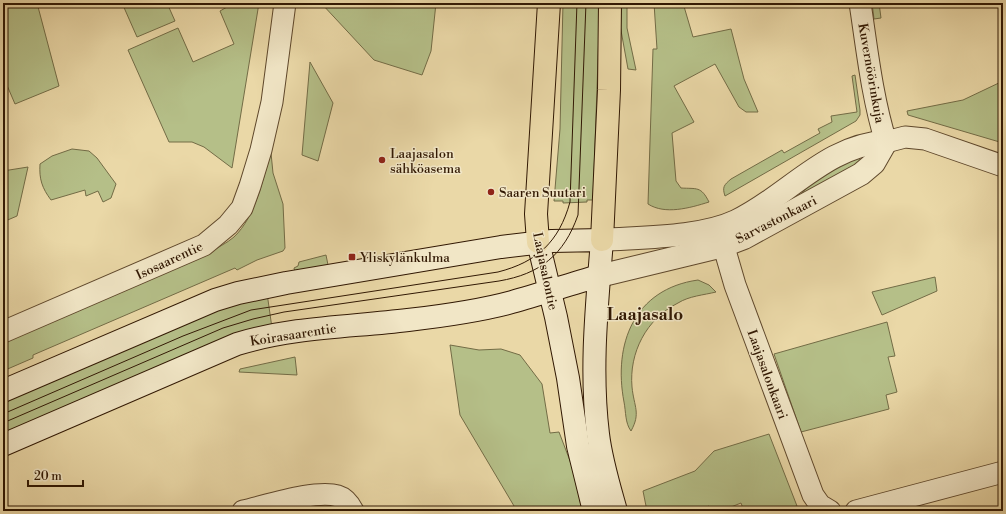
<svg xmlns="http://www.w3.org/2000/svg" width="1006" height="514" font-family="'Libre Bodoni',serif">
<rect width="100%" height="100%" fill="#ead8a7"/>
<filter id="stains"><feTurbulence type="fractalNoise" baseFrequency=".005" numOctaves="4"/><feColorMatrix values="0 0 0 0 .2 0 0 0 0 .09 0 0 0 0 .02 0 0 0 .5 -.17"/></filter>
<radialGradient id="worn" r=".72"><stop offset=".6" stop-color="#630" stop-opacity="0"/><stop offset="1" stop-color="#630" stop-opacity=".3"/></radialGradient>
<g fill="#b5bf88" stroke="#736c46">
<polygon points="3,3 37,3 59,86 15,104 3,76"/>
<polygon points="122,3 167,3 175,21 137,37"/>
<polygon points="234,3 259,3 232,168 204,147 192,142 169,142 128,50 178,28 193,62 234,44 220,11"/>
<polygon points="321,3 436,3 431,51 422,75 374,60"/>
<polygon points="563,3 600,3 593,200 587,200 587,202 563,203 563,201 554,201 560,129"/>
<polygon points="620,3 627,3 627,28 636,70 628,69 620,25"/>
<path d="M654,3H683L693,37L731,29L744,79L758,112H746L739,107L715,64L674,86L694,122L672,133L676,181L681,188C697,189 701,186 709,202C690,208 665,215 648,204L653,49H657Z"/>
<polygon points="872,3 879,3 881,18 874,19"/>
<polygon points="310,62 333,103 318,161 302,155"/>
<path d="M855,75L860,110V115L856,121L725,196C722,187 724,185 731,179L782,150L784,153L820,133L818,129L832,122L831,116L857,112L852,76Z"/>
<polygon points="1003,81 1003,143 908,115 907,111 963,100"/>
<path d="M72,149L89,151L97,158L116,184L111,198L103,202L98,191L86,196L85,190L51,200C42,188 39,179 40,164L52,156Z"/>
<path d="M271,153L273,173L283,204L285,248L283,251L257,260L237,270L235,268L33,355V358L3,371V342L208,253C217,248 227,243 234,237C256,216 262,180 271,153Z"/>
<polygon points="858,156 864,167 799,196 815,179"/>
<polygon points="28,167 17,216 3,222 3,171"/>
<polygon points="326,255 328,265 296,276 294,268 298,266 299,262"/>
<polygon points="935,277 937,291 882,315 872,292"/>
<path d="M698,280L709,285L716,292C704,295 689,296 678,303C646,319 629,353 632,387C634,407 641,413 631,431C625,423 626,412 624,402C613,344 634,289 698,280Z"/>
<polygon points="267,293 272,328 3,439 3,398 179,321"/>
<polygon points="887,322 895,356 888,357 897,392 886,395 889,409 801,432 774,354"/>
<polygon points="450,345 479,350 501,349 520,355 542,384 550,433 559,432 575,474 582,511 517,511 460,415"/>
<polygon points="295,357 297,375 239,372 240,369"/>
<polygon points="769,434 797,506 776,511 744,511 741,503 721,511 711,511 709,506 696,511 647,511 643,491 695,471 714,451"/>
</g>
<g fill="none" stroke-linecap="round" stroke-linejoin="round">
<defs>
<g id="minor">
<path d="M860,3C867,49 872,97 886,142L905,137L925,139L1003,166"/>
<polyline points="719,230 735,285 813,495 820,505 830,511"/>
<polyline points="3,332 204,245 228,225 242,208 250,186 261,150 272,102 285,3"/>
<path d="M243,511C266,506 316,489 338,496C345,498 350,505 353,511"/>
<polyline points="856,511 1003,472"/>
</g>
<g id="tertiary">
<path d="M602,240C642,237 700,238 736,221C787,197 827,144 886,142"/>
<polyline points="599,276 723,246 744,238 861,174 874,163 886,142"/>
</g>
<g id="secondary">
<polyline points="538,242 556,317 568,378 578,446 594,511"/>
<path d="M3,391L215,300L238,293L286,283L501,247L552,241L602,240C597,305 590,369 598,434C601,460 609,486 616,511"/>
<path d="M3,445L237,344C293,327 350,327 408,320C442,316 479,311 512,302C541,294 570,284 599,276"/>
</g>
<g id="primary">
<polyline points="602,240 609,90 610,3"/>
<polyline points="538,242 536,214 549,3"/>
</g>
</defs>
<use href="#minor" stroke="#5f482c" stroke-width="23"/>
<use href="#tertiary" stroke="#5f482c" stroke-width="24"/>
<use href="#secondary" stroke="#311803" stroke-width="24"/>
<use href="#primary" stroke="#311803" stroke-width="24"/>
<use href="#minor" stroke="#f1e6c6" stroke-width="21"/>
<use href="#tertiary" stroke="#f1e6c6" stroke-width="22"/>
<use href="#secondary" stroke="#f1e6c6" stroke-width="22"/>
<use href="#primary" stroke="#ead8a7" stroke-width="22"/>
<g stroke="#311803" stroke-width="1">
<path d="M3,414L183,336L251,310L498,272C537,262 559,242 570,202L577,3"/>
<path d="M3,423L223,328L253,319L284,312L499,281C540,274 564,255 578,215L586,3"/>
</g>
</g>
<g fill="#8f2418" stroke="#f1e6c6" stroke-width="1.5">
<circle cx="382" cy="160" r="4"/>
<circle cx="491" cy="192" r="4"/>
<rect x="348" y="253" width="8" height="8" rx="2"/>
</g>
<g text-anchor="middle" stroke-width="3" stroke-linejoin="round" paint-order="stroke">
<g font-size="13" fill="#311803" stroke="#f1e6c6">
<text transform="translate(872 73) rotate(80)" y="5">Kuvernöörinkuja</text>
<text transform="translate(776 219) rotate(-27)" y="5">Sarvastonkaari</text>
<text transform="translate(169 260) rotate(-25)" y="5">Isosaarentie</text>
<text transform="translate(546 271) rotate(78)" y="5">Laajasalontie</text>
<text transform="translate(293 334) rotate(-9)" y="5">Koirasaarentie</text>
<text transform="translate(768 374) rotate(70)" y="5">Laajasalonkaari</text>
</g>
<g font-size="13" fill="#311803" stroke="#f1e6c6" text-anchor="start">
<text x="390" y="158">Laajasalon<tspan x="390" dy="15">sähköasema</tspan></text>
<text x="499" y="197">Saaren Suutari</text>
<text x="360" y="262">Yliskylänkulma</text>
</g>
<g font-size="17" font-weight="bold" fill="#311803" stroke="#f1e6c6">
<text x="645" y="320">Laajasalo</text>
</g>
</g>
<rect width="1006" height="514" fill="none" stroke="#ead8a7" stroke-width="16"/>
<rect x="4" y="4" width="998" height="506" fill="none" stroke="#311803" stroke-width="2"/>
<rect x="8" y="8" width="990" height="498" fill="none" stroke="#311803"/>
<path d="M28 480v6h55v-6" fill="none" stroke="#311803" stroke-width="2"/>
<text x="34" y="480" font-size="12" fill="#311803" stroke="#f1e6c6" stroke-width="3" paint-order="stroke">20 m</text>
<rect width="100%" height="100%" filter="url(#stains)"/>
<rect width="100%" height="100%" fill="url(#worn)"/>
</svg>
